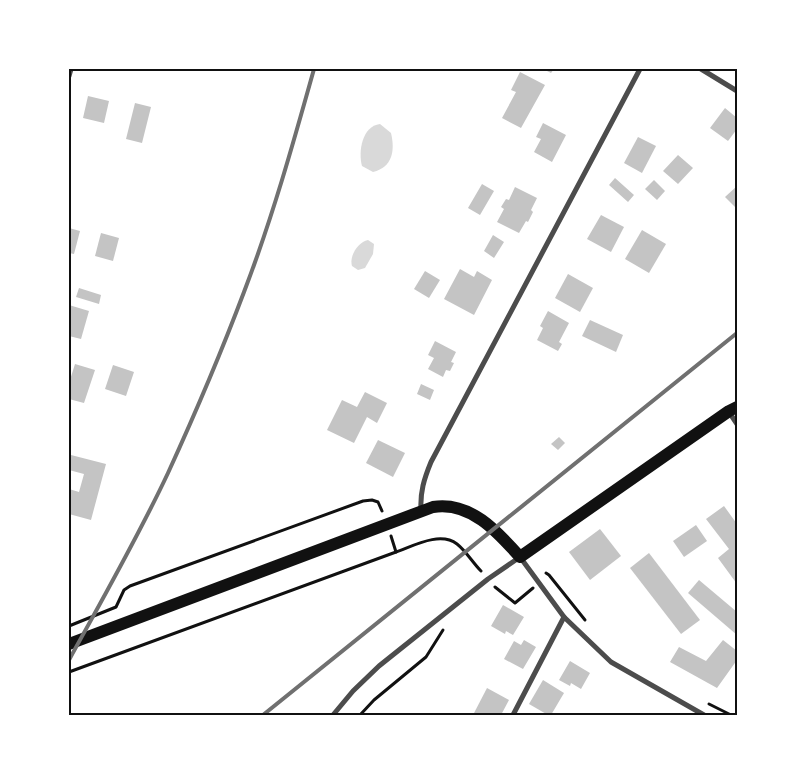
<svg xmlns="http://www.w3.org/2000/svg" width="806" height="784" font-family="'Noto Serif',serif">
<rect width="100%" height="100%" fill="#fff"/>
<g fill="#d9d9d9">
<path d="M380,124L391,133C395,150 393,167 373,172L362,166C358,152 362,126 380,124Z"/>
<path d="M368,240L374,244L373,254L365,268L358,270L352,266C349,256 358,242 368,240Z"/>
</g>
<g fill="#c4c4c4">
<polygon points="543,69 554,69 551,73"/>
<polygon points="520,72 545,85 521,128 502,118 516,92 511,90"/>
<polygon points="88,96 109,101 104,123 83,118"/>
<polygon points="135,103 151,107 142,143 126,139"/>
<polygon points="725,108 737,118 737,129 728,141 710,128"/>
<polygon points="543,123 566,135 552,162 534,152 541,139 536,137"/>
<polygon points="638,137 656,146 642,173 624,163"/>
<polygon points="678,155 693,168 678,184 663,171"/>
<polygon points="615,178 634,195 628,202 609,185"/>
<polygon points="654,180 665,191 657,200 645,189"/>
<polygon points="482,184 494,191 480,215 468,208"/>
<polygon points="737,186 737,209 725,197"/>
<polygon points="515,187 537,198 531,210 533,212 528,222 526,221 519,233 497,222 504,209 501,207 506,199 509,200"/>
<polygon points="601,215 624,227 611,252 587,239"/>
<polygon points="69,228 80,231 74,254 69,253"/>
<polygon points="642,230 666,244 649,273 625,259"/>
<polygon points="101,233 119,238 113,261 95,256"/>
<polygon points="493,235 504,242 494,258 484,251"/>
<polygon points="460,269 474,277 477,271 492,280 474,315 444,299"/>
<polygon points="425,271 440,280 429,298 414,289"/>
<polygon points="568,274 593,288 580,312 555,298"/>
<polygon points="79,288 101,295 99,304 76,297"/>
<polygon points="69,305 89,311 81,339 69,336"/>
<polygon points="548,311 569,323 559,342 562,344 558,351 537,340 543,328 540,326"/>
<polygon points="590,320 623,335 616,352 582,336"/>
<polygon points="435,341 456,352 451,362 454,363 450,371 446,370 443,377 428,369 434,358 428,355"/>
<polygon points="75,364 95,370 84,403 69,399 69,383"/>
<polygon points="113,365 134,372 126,396 105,389"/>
<polygon points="421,384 434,390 430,400 417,394"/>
<polygon points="365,392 387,403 377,423 367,417 354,443 327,430 342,400 357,407"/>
<polygon points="559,437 565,443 558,450 551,444"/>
<polygon points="378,440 405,453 393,477 366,463"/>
<polygon points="71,455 106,464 91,520 69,514 69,489 79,492 84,474 69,470"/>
<polygon points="724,506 737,524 737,584 718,558 729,549 706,519"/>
<polygon points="696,525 707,541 684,557 673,541"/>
<polygon points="600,529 621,556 590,580 569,552"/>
<polygon points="649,553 700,620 681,634 630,568"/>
<polygon points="699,580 737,612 737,635 688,593"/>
<polygon points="503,605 524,617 513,635 506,631 505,634 491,626"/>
<polygon points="524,640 536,647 523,669 504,659 514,641 521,645"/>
<polygon points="723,640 737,651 737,660 717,688 670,662 679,647 706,661"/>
<polygon points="570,661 590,673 581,689 571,683 570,686 559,680"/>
<polygon points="543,680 564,693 551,715 548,715 529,704"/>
<polygon points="487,688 509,700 501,715 473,715"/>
</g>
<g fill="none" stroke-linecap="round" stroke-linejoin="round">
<g stroke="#111" stroke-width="3">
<polyline points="391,536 396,552"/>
<polyline points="546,573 549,575 585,620"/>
<polyline points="495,587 515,603 533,588"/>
<polyline points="69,626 116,607 124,590 130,586 363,501 372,500 378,502 382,511"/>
<path d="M69,672L396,552C413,546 440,531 457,544C466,551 473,563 481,571"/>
<polyline points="709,704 731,715"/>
<polyline points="360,715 374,700 426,657 443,630"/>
</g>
<g stroke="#4c4c4c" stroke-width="5">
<polyline points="701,69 737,91"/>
<polyline points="69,76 71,69"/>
<polyline points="729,412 737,424"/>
<path d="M421,510C420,492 424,479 431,462L640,69"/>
<polyline points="333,715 353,691 379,666 488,579 520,557 564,617 611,662 704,715"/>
<polyline points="513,715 564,617"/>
</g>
<path stroke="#111" stroke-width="12" d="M69,644L433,507C470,501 497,531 520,557L729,411L737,407"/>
<g stroke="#707070" stroke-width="4">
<path d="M69,660C103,598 138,537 168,473C195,414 221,353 244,292C272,219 293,144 314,69"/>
<polyline points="263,715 737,333"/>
</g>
</g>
<rect width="806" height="784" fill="none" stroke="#ffffff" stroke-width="140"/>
<rect x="70" y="70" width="666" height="644" fill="none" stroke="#111" stroke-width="2"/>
</svg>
